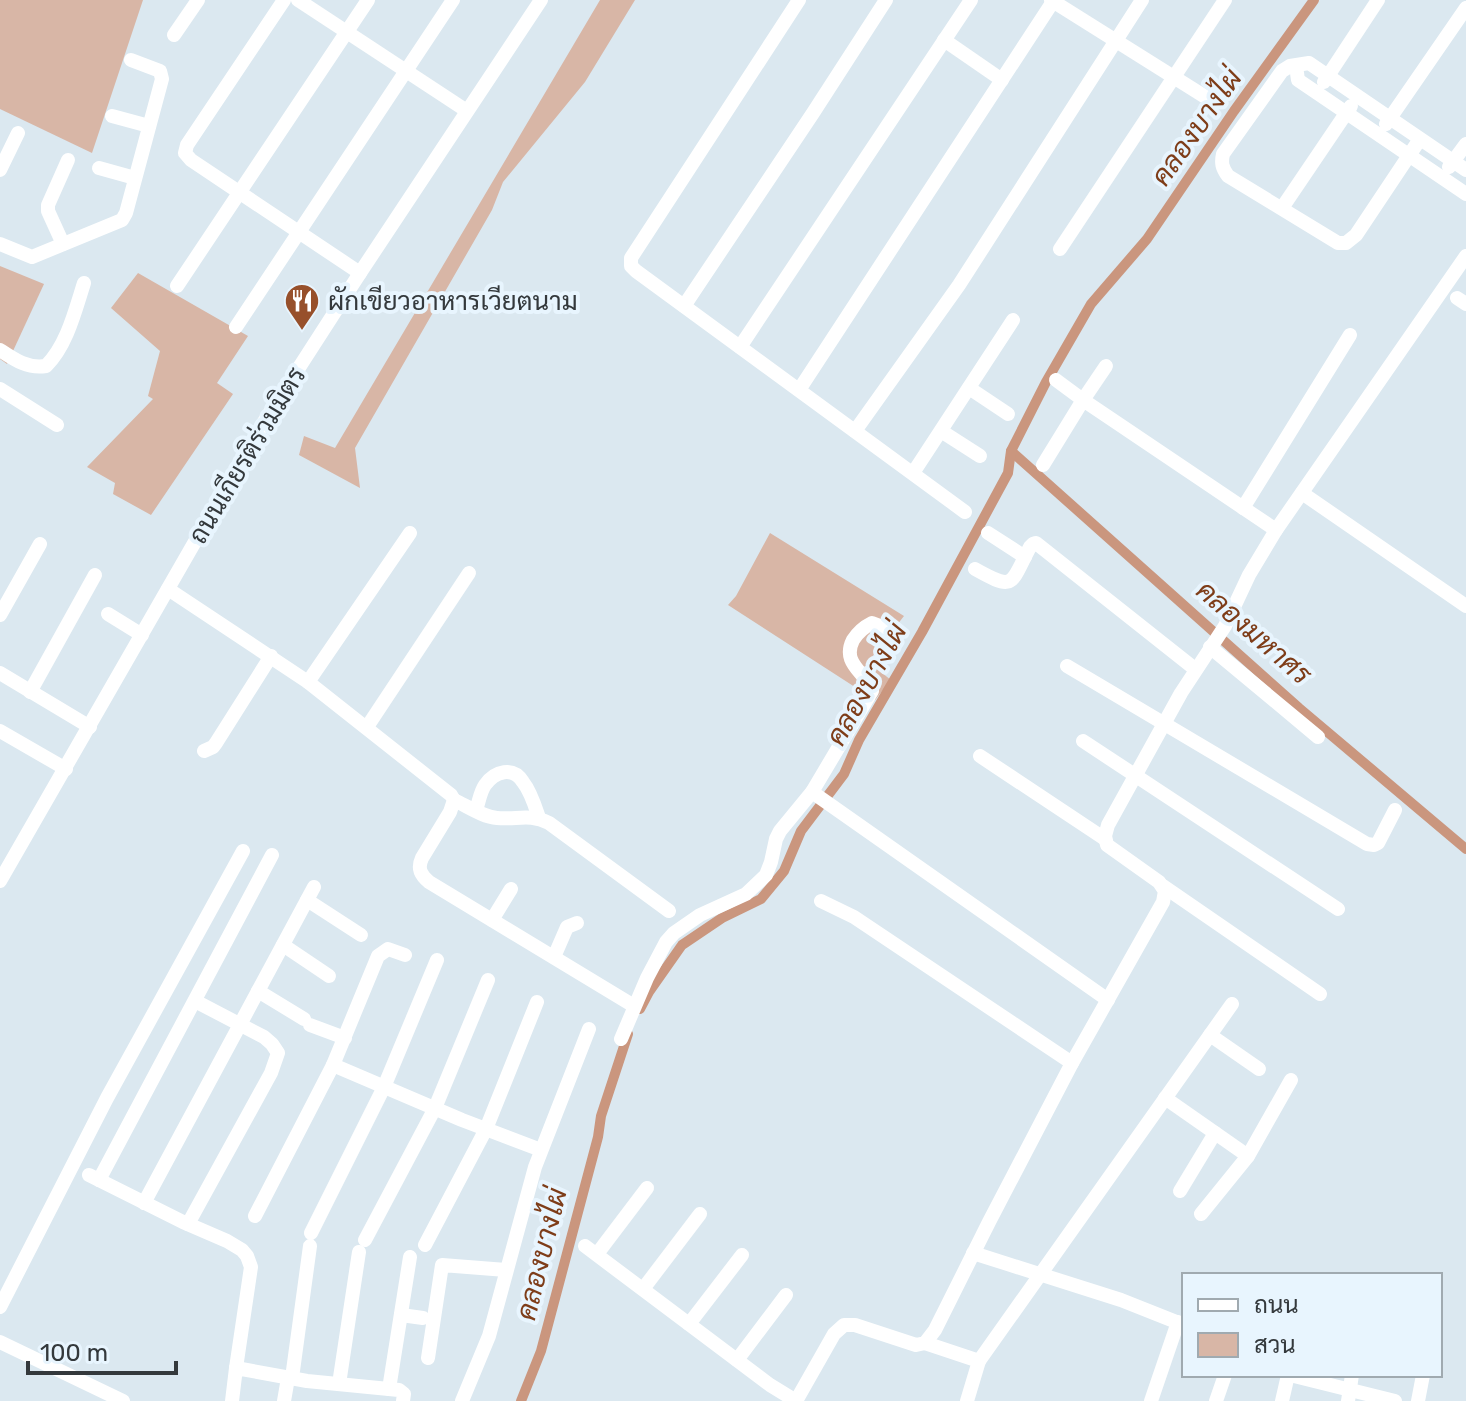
<svg xmlns="http://www.w3.org/2000/svg" width="1466" height="1401" font-family="Rubik,Sarabun,sans-serif">
<rect width="100%" height="100%" fill="#dbe8f0"/>
<g fill="#d8b6a6">
<polygon points="0,0 143,0 92,153 0,109"/>
<polygon points="600,0 635,0 585,82 503,182 492,210 355,448 360,488 299,455 304,436 335,448"/>
<polygon points="0,266 44,284 7,364 0,359"/>
<polygon points="138,273 248,336 217,383 233,394 151,515 113,494 115,483 87,467 153,399 148,396 160,351 111,308"/>
<polygon points="770,533 904,616 868,662 891,680 875,700 728,605 736,596"/>
</g>
<g fill="none" stroke-linecap="round" stroke-linejoin="round">
<g stroke="#ca967e" stroke-width="10">
<polyline points="1011,451 1299,708 1466,849"/>
<polyline points="640,1009 649,992 682,945 722,918 761,899 784,871 801,831 844,774 859,740 922,632 1008,473 1011,451 1046,382 1091,304 1147,239 1234,111 1314,0"/>
<polyline points="521,1401 541,1351 598,1137 601,1116 628,1034"/>
</g>
<g stroke="#fff" stroke-width="14">
<polyline points="284,0 187,145 185,153 191,160 360,273"/>
<polyline points="298,0 467,111"/>
<polyline points="799,0 631,258 631,266 636,271 965,512"/>
<polyline points="1051,0 1215,103"/>
<polyline points="174,35 198,0"/>
<polyline points="944,40 1002,80"/>
<polyline points="1296,66 1298,80 1466,194"/>
<polyline points="1324,82 1378,0"/>
<polyline points="112,116 149,126"/>
<polyline points="1386,124 1466,8"/>
<path d="M1420,139L1356,235L1346,243H1338L1228,176C1222,168 1221,163 1223,154L1282,71L1290,66L1309,63L1466,170"/>
<polyline points="1449,167 1466,144"/>
<polyline points="99,168 135,178"/>
<polyline points="0,170 18,133"/>
<polyline points="1282,208 1351,106"/>
<polyline points="0,244 32,257 122,220 126,213 162,79 160,71 131,60"/>
<polyline points="63,244 48,211 48,205 68,160"/>
<polyline points="1060,249 1225,0"/>
<polyline points="177,286 368,0"/>
<polyline points="1457,298 1466,304"/>
<polyline points="684,306 813,113 886,0"/>
<polyline points="236,327 453,0"/>
<polyline points="740,347 971,0"/>
<path d="M0,350C15,360 28,369 46,366C67,345 75,311 84,283"/>
<polyline points="1056,380 1083,400 1106,366"/>
<polyline points="969,388 1008,414"/>
<polyline points="0,389 57,425"/>
<polyline points="799,390 1054,0"/>
<polyline points="855,431 959,285 1142,0"/>
<polyline points="941,431 980,456"/>
<polyline points="1043,465 1083,400 1276,530"/>
<polyline points="913,473 1013,320"/>
<polyline points="1302,493 1466,606"/>
<polyline points="1243,508 1350,335"/>
<polyline points="988,533 1025,557"/>
<path d="M975,569C1016,592 1010,584 1030,547L1033,544L1036,543L1195,669"/>
<polyline points="168,589 308,682 410,533"/>
<polyline points="108,614 142,635"/>
<polyline points="0,615 40,544"/>
<polyline points="1210,647 1318,737"/>
<polyline points="1067,666 1367,844 1374,845 1378,843 1395,810"/>
<polyline points="0,673 90,727"/>
<path d="M308,682L451,795L454,800L450,812L422,858C417,869 421,875 429,882L634,1006"/>
<polyline points="30,692 95,575"/>
<polyline points="367,727 469,573"/>
<polyline points="0,731 66,769"/>
<polyline points="1083,741 1338,909"/>
<polyline points="204,751 213,747 216,743 271,656"/>
<polyline points="980,756 1105,839"/>
<polyline points="812,792 1108,1000"/>
<path d="M454,800C467,806 483,817 497,818C517,820 529,813 549,823L669,911"/>
<path d="M476,810C479,802 480,792 485,785C495,771 513,766 523,782C531,792 535,806 539,818"/>
<polyline points="0,881 262,425 360,273 541,0"/>
<polyline points="1163,886 1320,994"/>
<polyline points="307,900 361,935"/>
<polyline points="821,901 854,917 1072,1063"/>
<polyline points="492,920 511,889"/>
<polyline points="283,945 329,976"/>
<polyline points="405,955 388,949 378,956 333,1065 462,1120 541,1150"/>
<polyline points="554,957 567,927 577,923"/>
<polyline points="258,991 304,1019"/>
<polyline points="310,1025 345,1038"/>
<polyline points="1210,1035 1259,1069"/>
<path d="M621,1039L647,978L666,942L674,933L700,915L746,894L766,875L771,862L776,839L780,831L812,792L872,691C866,672 841,664 853,640C858,632 864,627 872,623L888,629"/>
<polyline points="1165,1098 1248,1156"/>
<polyline points="89,1175 183,1222 227,1241 242,1250 247,1256 251,1267 236,1368"/>
<polyline points="99,1180 272,855"/>
<polyline points="1180,1191 1215,1133"/>
<polyline points="144,1203 314,887"/>
<polyline points="1201,1214 1248,1156 1291,1080"/>
<polyline points="255,1216 333,1065"/>
<polyline points="188,1224 271,1073 278,1053 272,1044 264,1037 195,1001"/>
<polyline points="311,1233 384,1087 437,960"/>
<polyline points="365,1240 435,1108 488,980"/>
<polyline points="425,1245 486,1129 537,1002"/>
<polyline points="585,1246 770,1385 796,1401"/>
<polyline points="973,1253 1121,1300 1184,1325"/>
<polyline points="597,1254 647,1188"/>
<polyline points="643,1289 700,1214"/>
<polyline points="0,1307 107,1098 243,851"/>
<polyline points="401,1315 423,1318"/>
<polyline points="689,1324 742,1255"/>
<polyline points="0,1342 123,1401"/>
<polyline points="925,1343 979,1361 967,1401"/>
<polyline points="428,1358 442,1265 506,1270"/>
<polyline points="737,1360 786,1295"/>
<polyline points="979,1361 1232,1004"/>
<polyline points="1290,1375 1395,1401"/>
<polyline points="292,1378 310,1246"/>
<polyline points="339,1384 359,1252"/>
<polyline points="389,1389 410,1257"/>
<polyline points="232,1401 236,1368 307,1381 399,1390 404,1394 403,1401"/>
<polyline points="284,1401 288,1378"/>
<polyline points="462,1401 489,1336 535,1167 589,1029"/>
<polyline points="796,1401 834,1334 844,1325 855,1325 916,1345 925,1343 935,1330 989,1222 1072,1063 1163,902 1165,891 1159,882 1107,845 1105,836 1108,825 1181,693 1225,626 1249,575 1276,530 1466,256"/>
<polyline points="1151,1401 1178,1322"/>
<polyline points="1216,1401 1225,1375"/>
<polyline points="1282,1401 1288,1375"/>
<polyline points="1348,1401 1352,1375"/>
<polyline points="1418,1401 1423,1375"/>
</g>
</g>
<defs>
<symbol id="restaurant-pin" viewBox="-11 -11 22 30"><path d="M0 17L-7.5 6A9.5 9.5 0 1 1 7.5 6Z" fill="#97502b" stroke="#e8f5fe"/><path d="M-5-6h1v4h1v-4h1v4h1v-4h1v5L-1.5 .5V6h-2V.5L-5-1ZM5-6V6H3V1.5H1.5Q1.5-4 5-6Z" fill="#fff"/></symbol>
</defs>
<g fill-rule="evenodd">
<use href="#restaurant-pin" x="282" y="281" width="40" height="54"/>
</g>
<g text-anchor="middle" stroke-width="8" stroke-linejoin="round" paint-order="stroke">
<g font-size="26" fill="#34393c" stroke="#e8f5fe" text-anchor="start">
<text x="328" y="310">ผักเขียวอาหารเวียตนาม</text>
</g>
<g font-size="26" fill="#34393c" stroke="#e8f5fe">
<text transform="translate(247 455) rotate(-59)" y="9">ถนนเกียรติร่วมมิตร</text>
</g>
<g font-size="28" font-style="italic" fill="#7e3d19" stroke="#e8f5fe">
<text transform="translate(1196 127) rotate(-55)" y="10">คลองบางไผ่</text>
<text transform="translate(1254 632) rotate(41)" y="10">คลองมหาศร</text>
<text transform="translate(866 684) rotate(-61)" y="10">คลองบางไผ่</text>
<text transform="translate(541 1254) rotate(-76)" y="10">คลองบางไผ่</text>
</g>
</g>
<rect x="1182" y="1273" width="260" height="104" fill="#e8f5fe" stroke="#a0aab0" stroke-width="2"/>
<rect x="1198" y="1299" width="40" height="12" fill="#ffffff" stroke="#a0aab0" stroke-width="2"/>
<text x="1254" y="1313" font-size="24" fill="#34393c">ถนน</text>
<rect x="1198" y="1333" width="40" height="24" fill="#d8b6a6" stroke="#a0aab0" stroke-width="2"/>
<text x="1254" y="1353" font-size="24" fill="#34393c">สวน</text>
<path d="M28 1361v12h148v-12" fill="none" stroke="#34393c" stroke-width="4"/>
<text x="40" y="1361" font-size="24" fill="#34393c" stroke="#e8f5fe" stroke-width="6" paint-order="stroke">100 m</text>
</svg>
